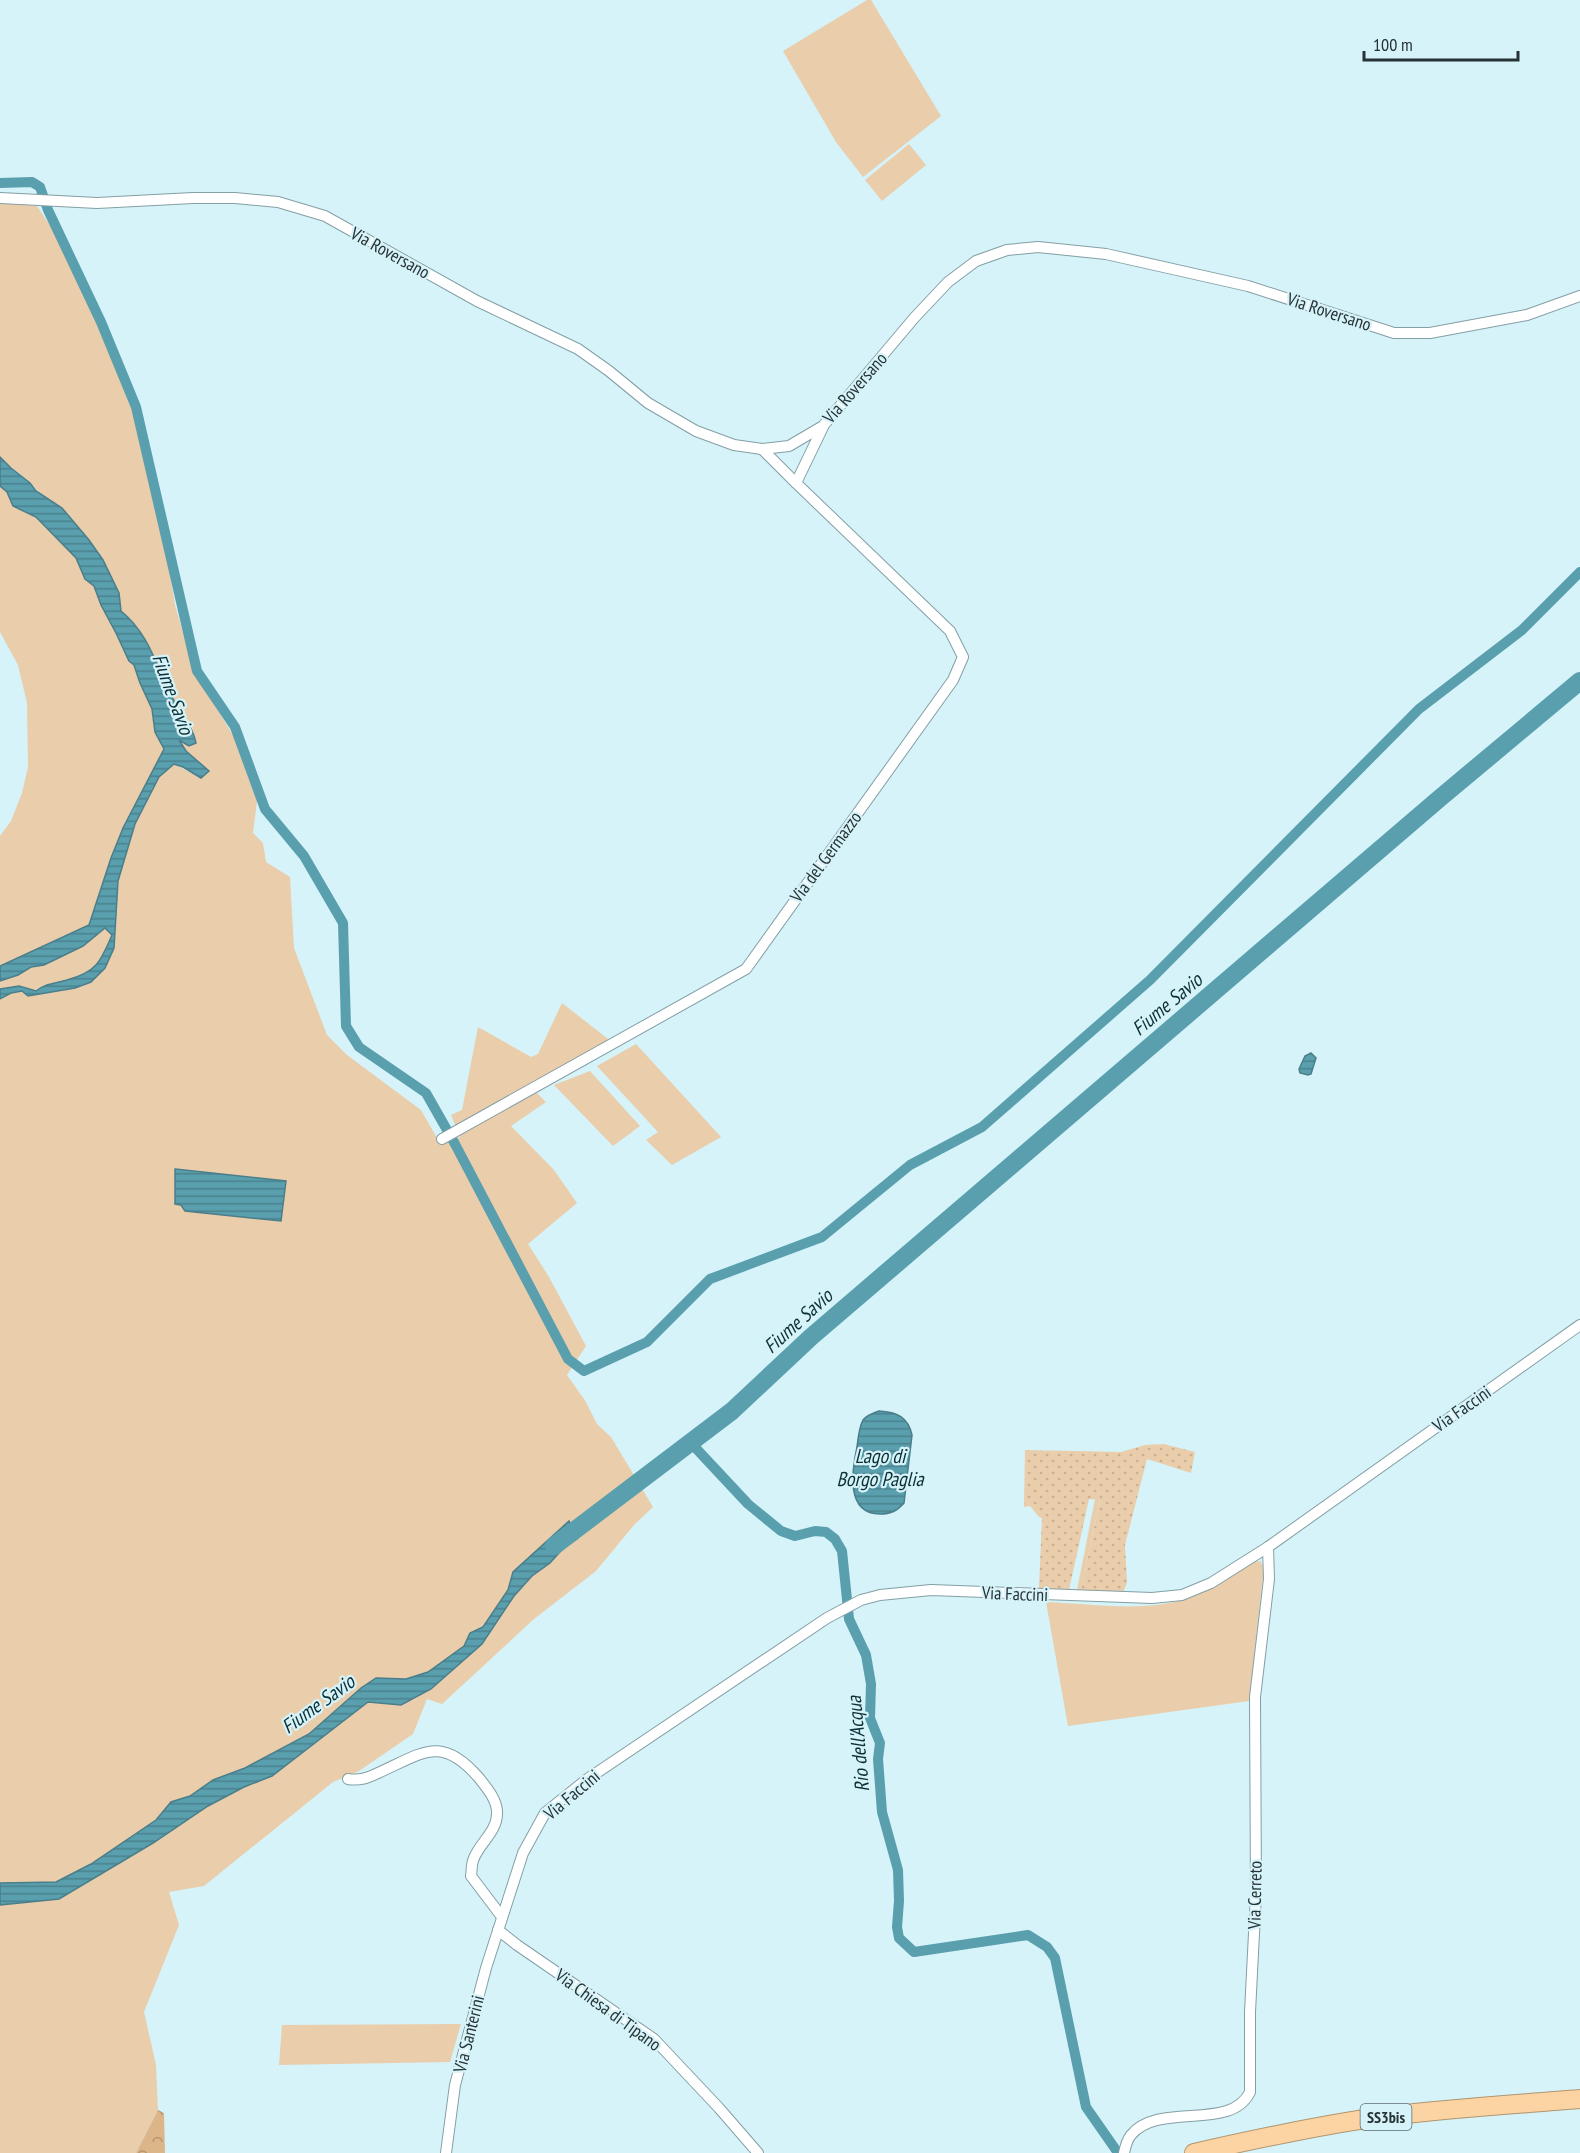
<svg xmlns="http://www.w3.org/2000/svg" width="1580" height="2153" font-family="'PT Sans Narrow',sans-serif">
<defs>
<pattern id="forest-crowns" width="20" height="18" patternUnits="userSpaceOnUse" patternTransform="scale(1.5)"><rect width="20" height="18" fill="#dcb689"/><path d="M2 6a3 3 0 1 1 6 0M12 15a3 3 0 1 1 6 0" fill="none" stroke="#b29571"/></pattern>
<pattern id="park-dots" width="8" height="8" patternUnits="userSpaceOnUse" patternTransform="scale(1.5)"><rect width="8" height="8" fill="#eacdab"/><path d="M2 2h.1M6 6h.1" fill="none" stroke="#c9b094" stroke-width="1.8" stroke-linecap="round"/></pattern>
<pattern id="water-rules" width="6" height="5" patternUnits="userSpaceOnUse" patternTransform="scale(1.5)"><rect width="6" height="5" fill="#599fae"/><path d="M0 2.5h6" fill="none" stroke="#4a828e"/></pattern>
</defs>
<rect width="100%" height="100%" fill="#d5f3f9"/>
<g fill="#eacdab">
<polygon points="867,0 871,0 941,116 863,177 836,142 783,51"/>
<polygon points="909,144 926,165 882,201 865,180"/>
<path d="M0,202L37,206L53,230L99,326L135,408L169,568L175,605L195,674L233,735L257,801L253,833L263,843L266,862L290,877L294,948L327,1035L347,1055L421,1110L441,1145L460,1137L451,1115L462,1110L478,1027L531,1057L538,1054L562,1003L608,1039V1044L532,1088L546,1102L511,1126L554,1170L577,1203L528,1244L549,1277L586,1346L567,1375L586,1402L597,1424L611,1437L653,1507L634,1525L596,1571L534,1619L442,1704L427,1699L413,1734L359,1771L333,1782L204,1886L169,1892L179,1925L144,2012L156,2065L158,2110L136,2153H0V999L11,993L22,991L28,996L75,988L91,982L114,948L118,881L126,849L135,824L159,777L174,764L201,778L209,771L186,751L178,738L193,729C187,721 180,713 176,705C159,673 151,635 121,611L119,593L48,500C40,494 36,489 30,483C21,473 9,467 0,457Z"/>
<polygon points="0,486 7,492 13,506 36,517 76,558 85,579 94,586 101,605 116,633 129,661 134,665 152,709 155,732 164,749 123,828 111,858 89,925 0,966 0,836 11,821 22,793 28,767 27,703 18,665 0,632"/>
<path d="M105,928L112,934C100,961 97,972 67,980C54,984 46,983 36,991L19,986L0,989V981L18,975L31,967L44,965L83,946Z"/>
<polygon points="636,1044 721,1137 672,1165 646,1140 658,1132 597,1066"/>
<polygon points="590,1071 640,1126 613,1146 554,1085"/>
<polygon points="1095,1499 1100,1499 1081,1590 1077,1590"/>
<path d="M1260,1561L1264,1567L1249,1701L1068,1726L1046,1602C1096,1604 1150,1614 1197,1595C1217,1587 1235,1574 1252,1562Z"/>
<polygon points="461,2024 450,2062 279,2065 282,2025"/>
</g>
<polygon fill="url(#forest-crowns)" points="158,2110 164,2113 165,2153 136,2153"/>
<polygon fill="url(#park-dots)" points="1164,1444 1195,1452 1191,1473 1147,1459 1125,1545 1127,1583 1123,1592 1081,1590 1100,1500 1089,1499 1069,1590 1039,1588 1042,1518 1039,1517 1030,1506 1024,1507 1025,1450 1121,1452 1145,1445"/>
<g fill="url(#water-rules)" stroke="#4a7e8a" stroke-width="1.5">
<path d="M0,457L11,468L30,483L36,491L62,508L89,540L103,560L119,593L121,611C152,636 158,674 177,706C185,722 192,725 196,743L189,746L179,740L186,751L209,771L201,778L183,767L174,764L159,777L135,824L118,881L114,948L105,968L91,982L75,988L28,996L22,991L11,993L0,999V989L19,986L36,991C46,983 54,984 67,980C97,972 101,961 112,935L105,928L83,946L44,965L31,967L18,975L0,981V966L89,925L111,858L123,828L164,749L155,732L152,709L140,683L134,665L129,661L116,633L101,605L94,586L85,579L76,558L36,517L13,506L7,492L0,486Z"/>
<polygon points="1311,1053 1316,1058 1311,1074 1308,1075 1300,1073 1299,1069 1305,1056"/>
<polygon points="175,1169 286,1181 281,1221 185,1211 181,1205 175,1204"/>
<path d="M879,1411C897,1412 908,1417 912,1435L904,1503C897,1511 891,1514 880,1514C845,1514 852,1470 857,1447C858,1439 859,1427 863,1420C867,1415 873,1413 879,1411Z"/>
<polygon points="569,1521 577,1539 567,1544 550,1563 532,1576 514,1596 482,1644 431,1689 401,1705 368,1702 272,1776 244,1787 208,1806 153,1843 59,1899 0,1905 0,1883 56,1882 91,1864 156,1820 171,1802 190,1796 213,1780 245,1768 309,1734 361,1688 376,1678 406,1679 428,1672 464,1646 470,1633 483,1627 508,1590 513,1572"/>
</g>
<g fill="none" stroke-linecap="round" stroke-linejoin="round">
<g stroke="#599fae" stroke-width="10">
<polyline points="0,183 32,182 40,187 48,210 101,322 136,407 197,671 235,727 265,809 304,856 343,923 346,1026 359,1047 426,1093 455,1144 568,1359 584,1371 647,1342 710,1279 822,1237 910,1165 982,1127 1150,980 1419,709 1522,630 1580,572"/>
<polyline points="691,1443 748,1504 781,1531 795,1536 815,1531 826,1532 835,1539 842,1551 849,1619 866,1655 871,1684 870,1718 880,1743 878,1759 882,1812 898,1870 899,1901 897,1927 899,1938 914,1952 1028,1935 1047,1947 1055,1958 1086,2107 1116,2150"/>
</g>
<polyline stroke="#599fae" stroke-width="18" points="554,1546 732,1411 811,1337 1440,798 1580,681"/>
<defs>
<g id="minor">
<polyline points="0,198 97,203 193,198 235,198 278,202 325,216 477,301 578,349 609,371 648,403 696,431 734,445 762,449 789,446 823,426 915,317 948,282 976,261 1007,250 1038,247 1106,254 1248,286 1394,333 1430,333 1527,315 1580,296"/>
<polyline points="762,449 796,483"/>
<polyline points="442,1139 746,969 953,680 963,657 950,631 796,483 823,427"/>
<path d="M348,1779C360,1781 367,1778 378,1773C423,1753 441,1734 479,1778C487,1788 498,1801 497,1814C497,1831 480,1843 474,1858C471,1864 472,1871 471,1876L502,1917"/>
<polyline points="498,1930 517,1945 654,2039 719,2108 758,2153"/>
<polyline points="446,2153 455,2085 486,1968 523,1853 545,1813 586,1780 827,1618 861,1600 880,1595 931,1590 1152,1598 1182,1595 1211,1583 1268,1547 1580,1325"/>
<path d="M1124,2153C1125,2148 1127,2140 1131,2135C1159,2101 1231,2132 1250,2092V2012L1256,1894L1255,1697L1269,1579L1268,1547"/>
</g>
<path id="trunk" d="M1194,2153C1251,2140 1307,2128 1365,2119C1436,2109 1508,2105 1580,2099"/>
</defs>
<use href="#minor" stroke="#849fa5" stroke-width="12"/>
<use href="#trunk" stroke="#b1956e" stroke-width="20"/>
<use href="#minor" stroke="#fff" stroke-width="10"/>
<use href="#trunk" stroke="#fcd4a4" stroke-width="18"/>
</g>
<g text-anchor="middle" stroke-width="4.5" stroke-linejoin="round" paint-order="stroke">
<rect fill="#d5f3f9" stroke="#5b6c70" stroke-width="1.5" x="1360.5" y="2104" width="51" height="26" rx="4.5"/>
<g font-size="16" font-weight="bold" fill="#273235">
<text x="1386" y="2123">SS3bis</text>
</g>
<g font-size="18" fill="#273235" stroke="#d5f3f9">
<text transform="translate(390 253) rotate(29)" y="6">Via Roversano</text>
<text transform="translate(1329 312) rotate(18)" y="6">Via Roversano</text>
<text transform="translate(855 388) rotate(-49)" y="6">Via Roversano</text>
<text transform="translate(826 857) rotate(-54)" y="6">Via del Germazzo</text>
<text transform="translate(1462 1409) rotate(-35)" y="6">Via Faccini</text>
<text transform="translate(1015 1594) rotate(2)" y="6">Via Faccini</text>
<text transform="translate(572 1795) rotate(-40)" y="6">Via Faccini</text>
<text transform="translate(1255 1895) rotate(-89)" y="6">Via Cerreto</text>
<text transform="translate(608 2010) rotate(36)" y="6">Via Chiesa di Tipano</text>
<text transform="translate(469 2034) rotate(-76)" y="6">Via Santerini</text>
</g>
<g font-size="20" font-style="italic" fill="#0c3036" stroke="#d5f3f9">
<text transform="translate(173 694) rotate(70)" y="7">Fiume Savio</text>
<text transform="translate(1167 1004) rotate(-40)" y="7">Fiume Savio</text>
<text transform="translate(798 1321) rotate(-42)" y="7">Fiume Savio</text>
<text x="880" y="1463">Lago di<tspan x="880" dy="23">Borgo Paglia</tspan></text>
<text transform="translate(318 1704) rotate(-36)" y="7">Fiume Savio</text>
<text transform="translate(858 1744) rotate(-95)" y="7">Rio dell'Acqua</text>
</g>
</g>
<path d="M1364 51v9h154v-9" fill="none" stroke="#273235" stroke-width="3"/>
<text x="1373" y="51" font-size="18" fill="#273235" stroke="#d5f3f9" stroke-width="4.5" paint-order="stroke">100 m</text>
</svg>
